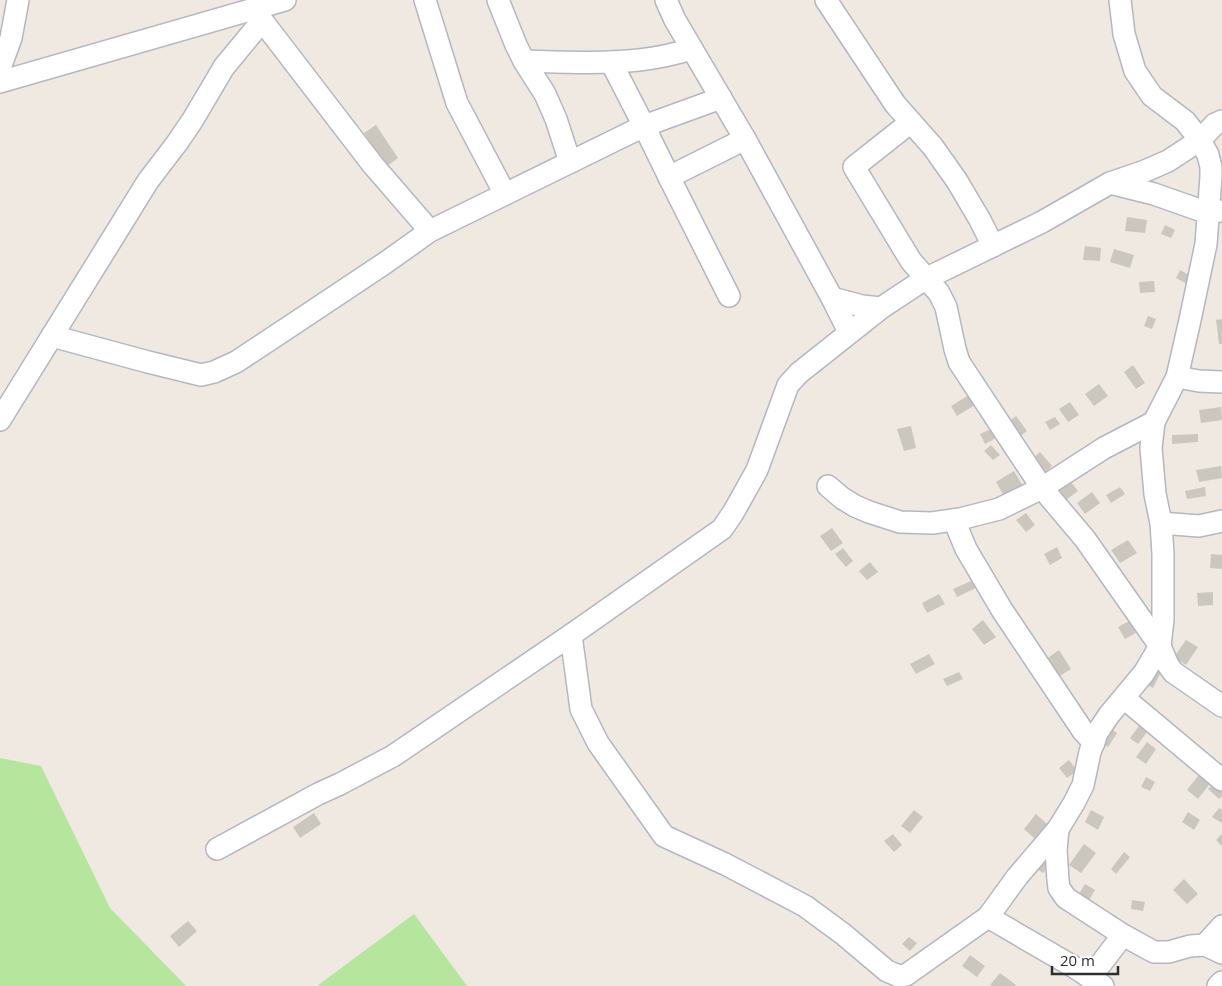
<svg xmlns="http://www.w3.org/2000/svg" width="1222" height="986" font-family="'Open Sans',sans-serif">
<rect width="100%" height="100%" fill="#efe9e1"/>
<g fill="#b6e59e">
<polygon points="0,758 41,766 110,908 186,986 0,986"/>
<polygon points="414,914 467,986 317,986"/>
</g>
<g fill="#cbc7bf">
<polygon points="376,125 398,158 387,166 364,133"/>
<polygon points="1127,217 1147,220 1145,233 1125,231"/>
<polygon points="1165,225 1175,230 1171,238 1161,234"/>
<polygon points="1085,246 1101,248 1100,261 1083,260"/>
<polygon points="1114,249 1134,255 1130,268 1110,262"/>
<polygon points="1180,270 1191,276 1187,284 1176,278"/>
<polygon points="1154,281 1155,292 1140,293 1139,282"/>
<polygon points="1148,316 1156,319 1152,329 1144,326"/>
<polygon points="1222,319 1222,344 1219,344 1216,320"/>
<polygon points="1133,365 1145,383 1136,389 1124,372"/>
<polygon points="1099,384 1108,396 1094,406 1085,394"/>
<polygon points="969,395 975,405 957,416 951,406"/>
<polygon points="1070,402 1079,415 1068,422 1059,409"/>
<polygon points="1221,407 1222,420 1201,423 1199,410"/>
<polygon points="1016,416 1027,431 1018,438 1007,423"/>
<polygon points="1055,417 1060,424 1050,430 1045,422"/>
<polygon points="911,426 916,448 904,451 897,429"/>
<polygon points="991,429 996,438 985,444 980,434"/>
<polygon points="1198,434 1198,442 1172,444 1172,435"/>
<polygon points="991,445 1000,455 993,460 984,451"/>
<polygon points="1040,452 1052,466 1044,474 1031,460"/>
<polygon points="1221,466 1222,478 1199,482 1196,470"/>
<polygon points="1014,471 1023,486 1004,496 996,482"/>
<polygon points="1067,477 1078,491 1066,500 1055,486"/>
<polygon points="1120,487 1125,494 1111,503 1106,495"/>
<polygon points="1205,487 1206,496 1187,499 1185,491"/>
<polygon points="1092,492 1100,503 1085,514 1077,503"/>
<polygon points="1026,513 1035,525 1026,532 1016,520"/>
<polygon points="832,528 843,543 831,551 820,536"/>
<polygon points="1128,540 1137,553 1120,563 1111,550"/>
<polygon points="1057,547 1062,558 1050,565 1044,554"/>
<polygon points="843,548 853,561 846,567 835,554"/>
<polygon points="1211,554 1222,555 1222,569 1210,568"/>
<polygon points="870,562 878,572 867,580 859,571"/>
<polygon points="973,580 976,588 957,597 953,589"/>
<polygon points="1213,592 1213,605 1198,606 1197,593"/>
<polygon points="939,594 945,604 927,613 922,603"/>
<polygon points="1133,619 1139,631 1125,639 1118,627"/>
<polygon points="983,620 996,637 984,645 972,629"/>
<polygon points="1186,640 1198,647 1186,665 1174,657"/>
<polygon points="1059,650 1071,669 1058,677 1045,660"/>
<polygon points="929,654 935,664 916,674 910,664"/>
<polygon points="1151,665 1162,670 1153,688 1143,683"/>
<polygon points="959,672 963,679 947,686 943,679"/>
<polygon points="1142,722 1150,728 1138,744 1130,738"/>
<polygon points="1110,728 1117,733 1108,747 1100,742"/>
<polygon points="1147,742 1156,749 1146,764 1136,757"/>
<polygon points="1069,760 1077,771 1067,778 1059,768"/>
<polygon points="1201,772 1212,781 1198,799 1187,790"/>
<polygon points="1146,777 1155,782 1150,791 1141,787"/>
<polygon points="1216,781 1222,787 1222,796 1219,799 1208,789"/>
<polygon points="1219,808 1222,810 1222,823 1212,817"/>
<polygon points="914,810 923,817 910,833 901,826"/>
<polygon points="1091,810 1104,817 1098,830 1085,822"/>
<polygon points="1188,812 1200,820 1194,830 1182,822"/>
<polygon points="314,813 321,824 300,838 293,827"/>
<polygon points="1036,814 1047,824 1035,839 1024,829"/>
<polygon points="893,834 902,845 894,852 884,841"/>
<polygon points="1222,834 1222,846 1216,840"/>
<polygon points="1084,844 1096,853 1081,873 1069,865"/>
<polygon points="1124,852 1130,857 1116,874 1111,869"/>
<polygon points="1042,856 1051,863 1043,873 1034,867"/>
<polygon points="1184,879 1198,894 1187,904 1173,890"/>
<polygon points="1085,884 1095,890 1089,900 1079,894"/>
<polygon points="1132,900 1145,902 1143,911 1131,909"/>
<polygon points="188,921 197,931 179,947 170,936"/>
<polygon points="909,937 917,943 910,951 902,944"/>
<polygon points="970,955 985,966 977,977 962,966"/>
<polygon points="1000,973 1016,985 1015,986 992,986 990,985"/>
</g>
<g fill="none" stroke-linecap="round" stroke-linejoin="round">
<defs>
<g id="minor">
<polyline points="425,0 457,103 505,194"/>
<polyline points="498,0 516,45 524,61 545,94 556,119 570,162"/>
<polyline points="666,0 675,20 745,139 832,298 849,332"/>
<polyline points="826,0 895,104 933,147 957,181 980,220 993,246"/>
<polyline points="254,10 373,165 430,231"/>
<path d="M524,61C562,62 601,64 639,60C657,58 675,54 692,49"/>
<polyline points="611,62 644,126 721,98"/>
<polyline points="0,68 11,38 18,0"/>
<polyline points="0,82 285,0"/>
<polyline points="911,122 854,167 911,261 939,293 946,307 955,349 959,362 1042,488 1085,539 1160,646 1168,665 1173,672 1222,706"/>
<polyline points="669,177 729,296"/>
<polyline points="1110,183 1154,194 1208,213 1220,211"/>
<polyline points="832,298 862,306 881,308"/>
<polyline points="52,336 148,362 201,375 214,372 236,362 295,323 385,263 430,231 644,126 669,177 745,139"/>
<polyline points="1177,377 1199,381 1222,382"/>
<polyline points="0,420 148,181 177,143 192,121 224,67 262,21"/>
<polyline points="828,486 842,498 855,506 869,512 900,522 932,523 960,519 999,509 1042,488 1104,448 1154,422"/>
<polyline points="954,520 966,549 1002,610 1083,731 1094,743"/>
<polyline points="1161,523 1199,526 1222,521"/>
<polyline points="571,635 581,709 598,743 664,836 725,864 805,906 843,934 887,971 899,976 906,975 988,917 1017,877 1058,829 1074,803 1083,785 1090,752 1097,733 1109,715 1144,673 1160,646 1163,619 1163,554 1161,523 1155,494 1151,448 1154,422 1177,377 1190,320 1206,244 1211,176 1211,167 1208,155 1200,140 1185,121 1152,96 1135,71 1124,34 1120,0"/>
<polyline points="1124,698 1222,780"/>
<polyline points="1058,829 1056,850 1058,880 1059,888 1066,898 1123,935 1154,952 1169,952 1190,946 1205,945 1222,953"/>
<polyline points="217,849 318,794 340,784 393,756 571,635 722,529 733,513 757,470 788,385 799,373 881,308 925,279 1042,222 1110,183 1145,171 1168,161 1200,140 1215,124 1222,121"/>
<polyline points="988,917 1074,967 1103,986"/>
<polyline points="1205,945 1222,926"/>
<polyline points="1090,978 1123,935"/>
<polyline points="1218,986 1222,982"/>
</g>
</defs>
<use href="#minor" stroke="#b4b7c1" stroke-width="24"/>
<use href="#minor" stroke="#fff" stroke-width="21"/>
</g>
<path d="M1052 966v8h66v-8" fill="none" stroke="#2e2e2e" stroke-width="2.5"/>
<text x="1060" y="966" font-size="15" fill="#2e2e2e" stroke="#ffffff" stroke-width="4" paint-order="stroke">20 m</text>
</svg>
